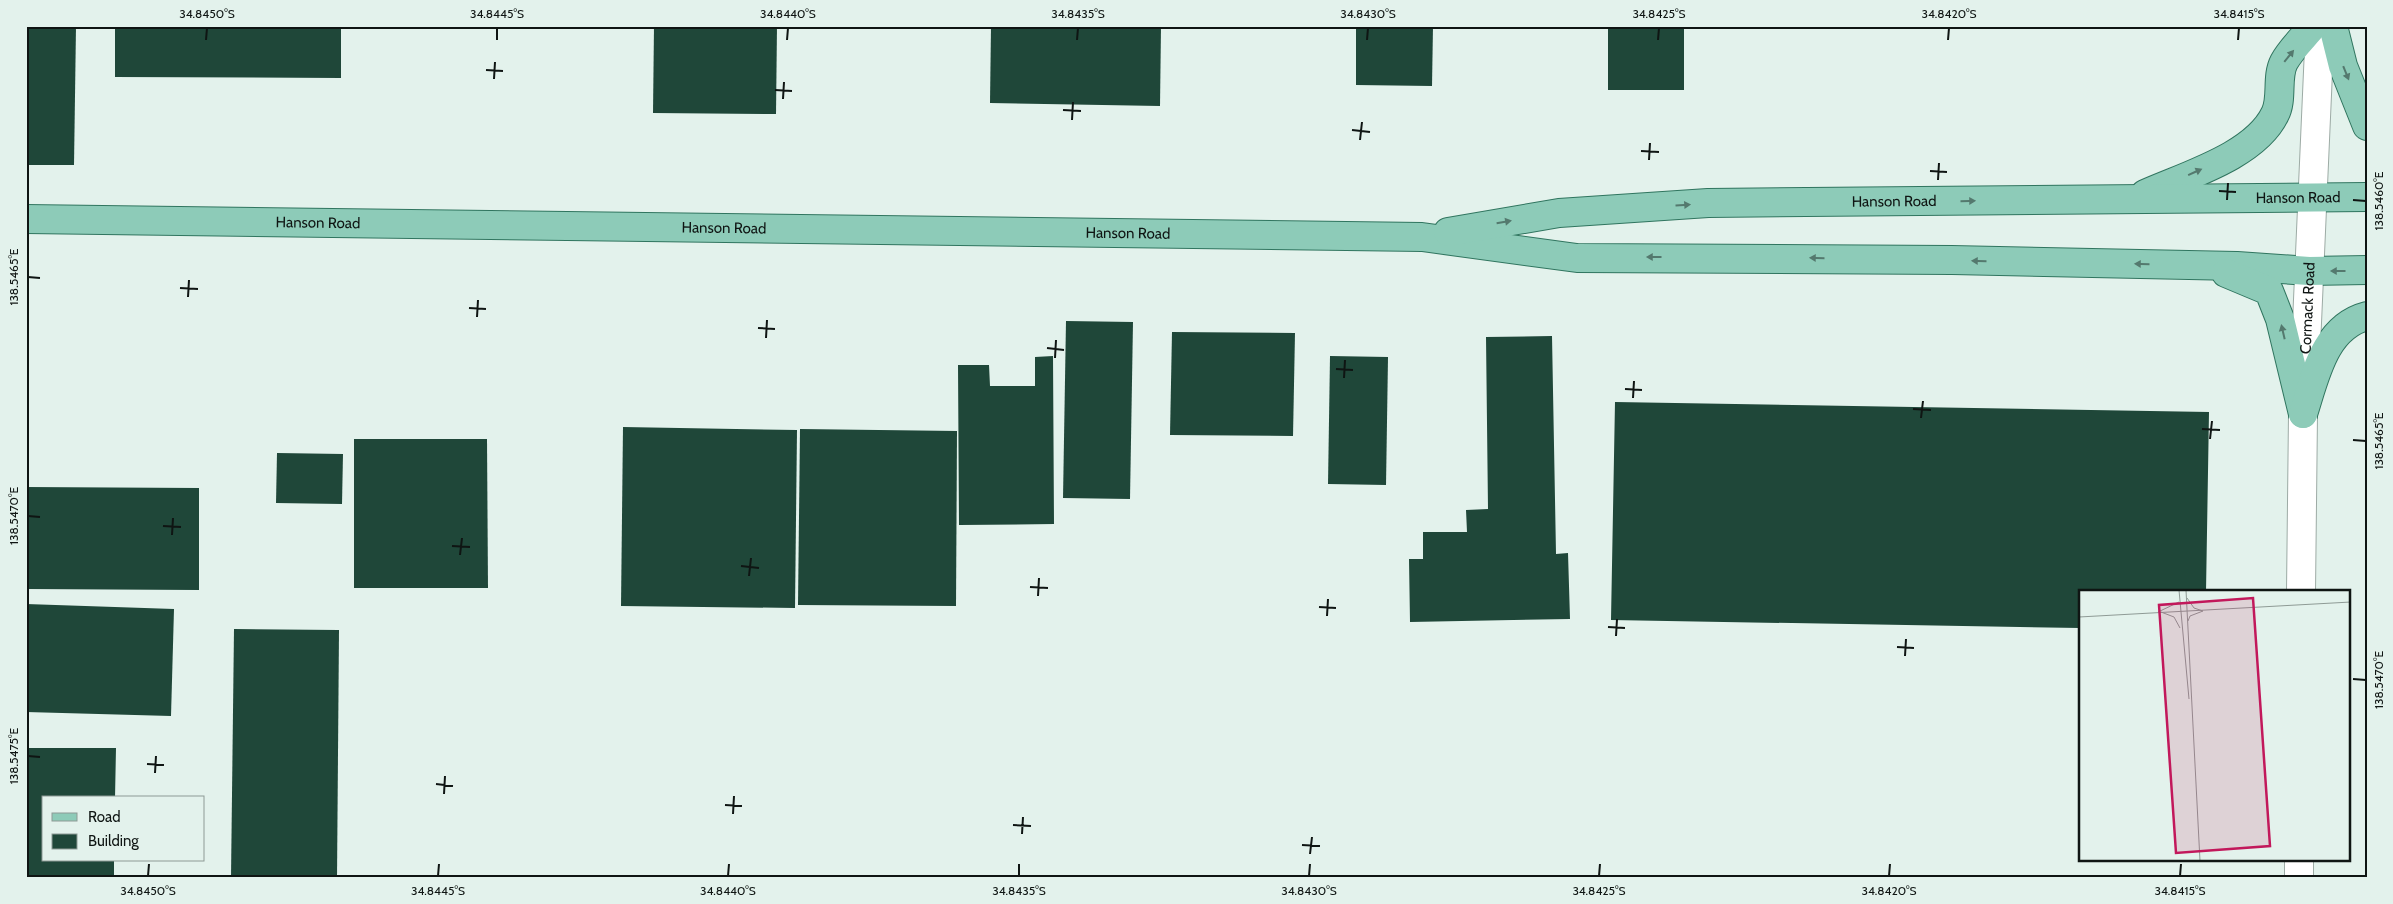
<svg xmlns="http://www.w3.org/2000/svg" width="2393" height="904" font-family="Cabin,sans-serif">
<rect width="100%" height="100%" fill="#e3f2ec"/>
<g fill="#1f4739">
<polygon points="26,26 76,26 74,165 26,165"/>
<polygon points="115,26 341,26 341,78 115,77"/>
<polygon points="654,26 777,26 776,114 653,113"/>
<polygon points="991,26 1161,26 1160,106 990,103"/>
<polygon points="1356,26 1433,26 1432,86 1356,85"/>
<rect x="1608" y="26" width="76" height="64"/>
<polygon points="1066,321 1133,322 1130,499 1063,498"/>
<polygon points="1172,332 1295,333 1293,436 1170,435"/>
<polygon points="1552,336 1556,554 1568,553 1570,619 1410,622 1409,559 1423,559 1423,532 1467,532 1466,510 1488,509 1486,337"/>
<polygon points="1053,356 1054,524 959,525 958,365 989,365 990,386 1035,386 1035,357"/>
<polygon points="1330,356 1388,357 1386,485 1328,484"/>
<polygon points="1615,402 2209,412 2206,592 2080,592 2080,628 1611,620"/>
<polygon points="623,427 797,430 795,608 621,606"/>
<polygon points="800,429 957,431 956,606 798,605"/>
<polygon points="354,439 487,439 488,588 354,588"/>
<polygon points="277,453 343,454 342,504 276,503"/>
<polygon points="26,487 199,488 199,590 26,589"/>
<polygon points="26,604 174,609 171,716 26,712"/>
<polygon points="234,629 339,630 337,878 231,878"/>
<polygon points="26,748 116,748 115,798 44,798 44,860 114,860 114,878 26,878"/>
</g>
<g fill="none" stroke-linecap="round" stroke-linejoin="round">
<defs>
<g id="minor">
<path id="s1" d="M2301,592L2303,414L2320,26"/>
<polyline points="2299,878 2299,860"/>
</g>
<g id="major">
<polyline points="2333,26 2343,66 2367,126"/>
<path d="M2145,194C2185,176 2255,156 2275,114C2283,99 2276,77 2284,62C2291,49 2304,37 2313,26"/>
<path id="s2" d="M26,219L1422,237L1577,258L1952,260L2237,266L2309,271L2367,270"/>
<path id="s3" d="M1448,232L1559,213L1708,203L2367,197"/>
<polyline points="2226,273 2269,291 2280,319 2303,414"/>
<path d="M2303,414C2315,377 2324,327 2367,316"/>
</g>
</defs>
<use href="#minor" stroke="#9daba5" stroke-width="30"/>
<use href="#major" stroke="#30755f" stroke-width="30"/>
<use href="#minor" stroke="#fff" stroke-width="28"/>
<use href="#major" stroke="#8dcbb8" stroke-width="28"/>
</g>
<defs><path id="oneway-solid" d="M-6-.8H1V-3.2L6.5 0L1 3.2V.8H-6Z" transform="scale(1.25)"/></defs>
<g fill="#54796e">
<use href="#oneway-solid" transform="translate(2289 56) rotate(-51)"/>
<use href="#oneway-solid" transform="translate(2346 73) rotate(68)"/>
<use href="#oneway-solid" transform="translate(2195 172) rotate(-24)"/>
<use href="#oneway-solid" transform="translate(1968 201) rotate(-1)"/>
<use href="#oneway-solid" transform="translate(1683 205) rotate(-4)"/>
<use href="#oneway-solid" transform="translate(1504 222) rotate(-10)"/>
<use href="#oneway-solid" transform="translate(1654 257) rotate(180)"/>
<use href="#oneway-solid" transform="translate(1817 258) rotate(-179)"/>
<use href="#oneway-solid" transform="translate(1979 261) rotate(-179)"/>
<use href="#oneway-solid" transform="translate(2142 264) rotate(-179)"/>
<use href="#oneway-solid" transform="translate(2338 271) rotate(-180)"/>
<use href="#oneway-solid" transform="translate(2283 332) rotate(-103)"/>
</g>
<path fill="none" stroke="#0f1513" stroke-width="2" d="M206,40L207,28M497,40V28M787,40L788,28M1077,40L1078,28M1367,40L1368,28M1658,40L1659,28M1948,40L1949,28M2238,40L2239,28M486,70L503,71M494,79L495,62M775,90L792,91M783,99L784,82M1063,110L1081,111M1072,120L1073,102M1352,130L1370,132M1360,140L1362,122M1641,151L1659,152M1649,160L1650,143M1930,171L1947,172M1938,180L1939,163M2219,191L2236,192M2227,200L2228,183M2353,200L2366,201M28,277L40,278M180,288L198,289M188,297L189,280M469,308L486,309M477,317L478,300M758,328L775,329M766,338L767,320M1047,348L1064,350M1055,358L1056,340M1336,369L1353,370M1344,378L1345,360M1625,389L1642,390M1633,398L1634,381M1913,409L1931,410M1921,418L1923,401M2202,429L2220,430M2210,439L2212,421M2353,440L2366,441M28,516L40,517M163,526L181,527M172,535L173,518M452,546L470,547M460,555L462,538M741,566L759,568M749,576L751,558M1030,587L1048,588M1038,596L1039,578M1319,607L1336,608M1327,616L1328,599M1608,627L1625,628M1616,636L1617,619M1897,647L1914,648M1905,656L1906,639M2353,679L2366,680M28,756L40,757M147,764L164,765M155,773L156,756M436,784L453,786M444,794L445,776M725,805L742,806M733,814L734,796M1013,825L1031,826M1022,834L1023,817M1302,845L1320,846M1310,854L1312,837M148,876L149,864M438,876L439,864M728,876L729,864M1019,876V864M1309,876L1310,864M1599,876L1600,864M1889,876L1890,864M2180,876L2181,864"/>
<g text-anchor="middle" stroke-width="5" stroke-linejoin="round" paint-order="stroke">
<g font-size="15" fill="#0f1513" stroke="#e3f2ec">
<text dy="5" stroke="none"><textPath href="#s3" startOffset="852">Hanson Road</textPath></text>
<text dy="5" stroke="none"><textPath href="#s3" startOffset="448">Hanson Road</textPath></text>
<text dy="5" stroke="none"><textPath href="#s2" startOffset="292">Hanson Road</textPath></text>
<text dy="5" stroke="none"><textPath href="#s2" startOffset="698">Hanson Road</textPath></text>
<text dy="5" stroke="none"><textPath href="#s2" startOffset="1102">Hanson Road</textPath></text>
<text dy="5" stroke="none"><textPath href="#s1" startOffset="284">Cormack Road</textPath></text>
</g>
</g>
<g transform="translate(2079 590)">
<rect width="271" height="271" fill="#e3f2ec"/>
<path fill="none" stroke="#8e9a95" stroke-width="1" d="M100,0L110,109M107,0L121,271M108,8L115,18L124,21M79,22L100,12M82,22L95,27L101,38M0,27L272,12M109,31L111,26L124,21"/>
<path fill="#c2185b" fill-opacity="0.15" stroke="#c2185b" stroke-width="2.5" d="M174,8L191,256L97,263L80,15Z"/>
<rect width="271" height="271" fill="none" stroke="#0f1513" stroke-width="2.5"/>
</g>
<rect width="2393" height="904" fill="none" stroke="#e3f2ec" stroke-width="55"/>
<rect x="42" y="796" width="162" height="65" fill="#e3f2ec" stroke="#8e9a95"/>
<rect x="52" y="813" width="25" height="8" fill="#8dcbb8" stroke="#8e9a95"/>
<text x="88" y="822" font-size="15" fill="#0f1513">Road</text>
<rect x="52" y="834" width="25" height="15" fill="#1f4739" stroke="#8e9a95"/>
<text x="88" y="846" font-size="15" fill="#0f1513">Building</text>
<rect x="28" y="28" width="2338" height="848" fill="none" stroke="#0f1513" stroke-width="2"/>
<g font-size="12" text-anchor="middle" fill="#0f1513">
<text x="207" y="18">34.8450°S</text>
<text x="497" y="18">34.8445°S</text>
<text x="788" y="18">34.8440°S</text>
<text x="1078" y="18">34.8435°S</text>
<text x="1368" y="18">34.8430°S</text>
<text x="1659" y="18">34.8425°S</text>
<text x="1949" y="18">34.8420°S</text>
<text x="2239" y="18">34.8415°S</text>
<text transform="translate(2379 201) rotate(-90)" y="4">138.5460°E</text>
<text transform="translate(14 277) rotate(-90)" y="4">138.5465°E</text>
<text transform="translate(2379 441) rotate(-90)" y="4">138.5465°E</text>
<text transform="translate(14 516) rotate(-90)" y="4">138.5470°E</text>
<text transform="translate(2379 680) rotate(-90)" y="4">138.5470°E</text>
<text transform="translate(14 756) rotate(-90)" y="4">138.5475°E</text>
<text x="148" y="895">34.8450°S</text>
<text x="438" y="895">34.8445°S</text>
<text x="728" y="895">34.8440°S</text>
<text x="1019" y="895">34.8435°S</text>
<text x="1309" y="895">34.8430°S</text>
<text x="1599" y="895">34.8425°S</text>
<text x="1889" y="895">34.8420°S</text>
<text x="2180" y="895">34.8415°S</text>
</g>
</svg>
